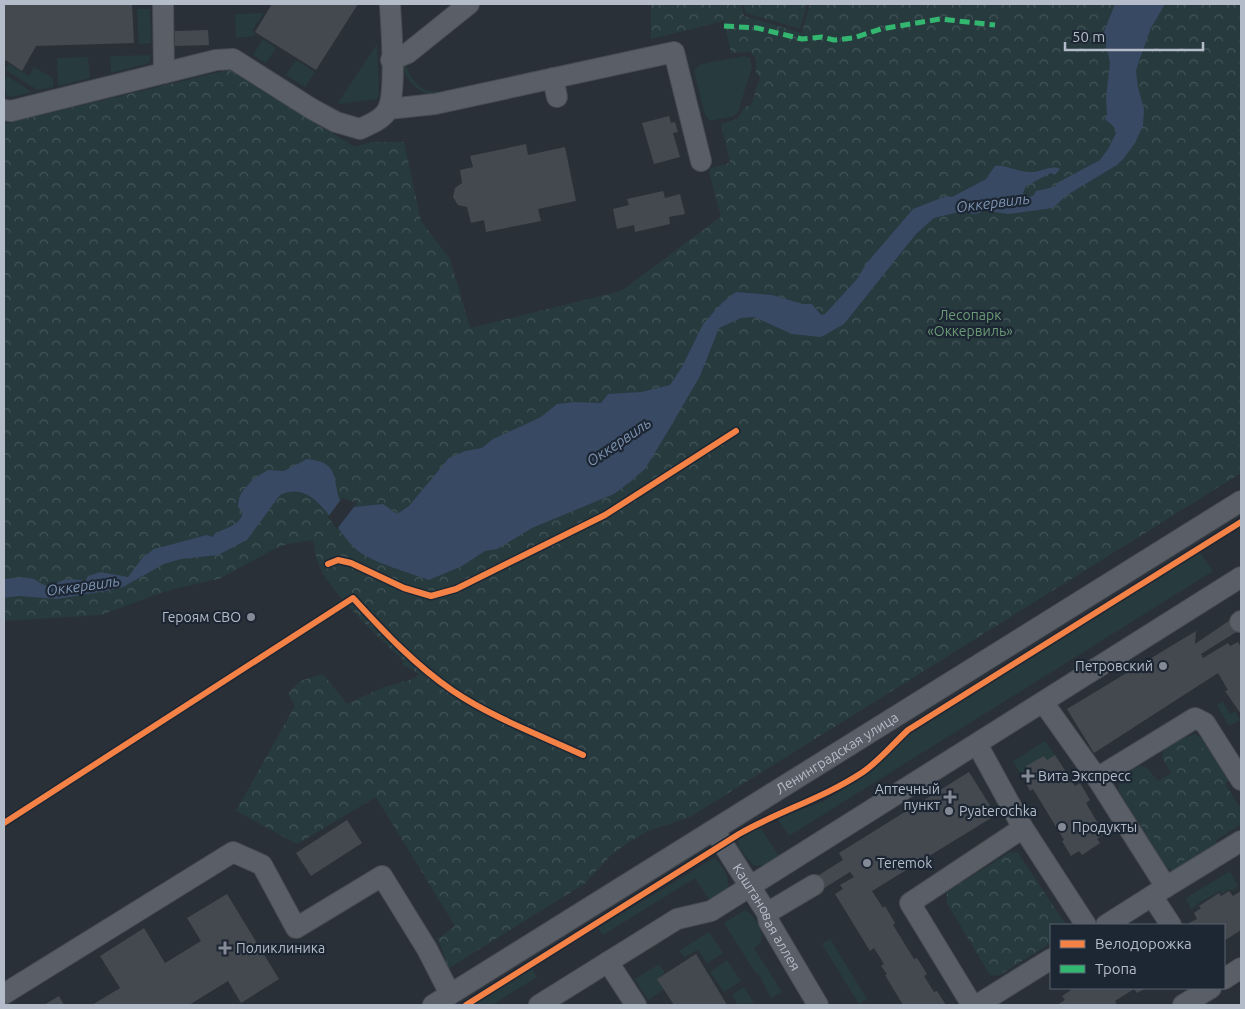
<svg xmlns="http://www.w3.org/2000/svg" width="1245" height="1009" font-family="Ubuntu,sans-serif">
<defs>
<pattern id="park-crowns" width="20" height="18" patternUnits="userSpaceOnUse" patternTransform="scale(1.25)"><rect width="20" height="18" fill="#273a3e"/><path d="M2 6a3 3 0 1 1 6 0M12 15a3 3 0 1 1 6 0" fill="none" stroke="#445559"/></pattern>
</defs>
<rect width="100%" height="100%" fill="#2a3038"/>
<g fill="#273a3e">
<polygon points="137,9 150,9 151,43 139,44"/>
<polygon points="264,13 252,30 255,33 254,36 236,38 235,14"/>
<polygon points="263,39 276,48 266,63 253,55"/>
<polygon points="377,44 379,96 376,99 340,104 338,103"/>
<path d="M634,50L635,51L435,95C419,94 408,82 403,67L406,66C412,81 420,92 438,92Z"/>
<polygon points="151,55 149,62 146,64 111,73 110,56"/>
<polygon points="744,56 750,58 752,67 738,112 734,116 710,121 705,115 694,70 701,64"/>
<polygon points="88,57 90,78 58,86 57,58"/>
<polygon points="296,60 315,72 305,87 286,75"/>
<polygon points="9,64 29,76 34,67 53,78 53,87 38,90 5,70"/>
<polygon points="7,76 32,92 12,97 6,95 4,81"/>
<polygon points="1200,552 1213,571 789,836 777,818 822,802 860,779 901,740"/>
<polygon points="1222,701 1230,714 1235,711 1240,720 1229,726 1217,705"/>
<polygon points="1195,734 1202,739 1223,771 1218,773 1198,741 1190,739 1162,757 1164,750 1181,739"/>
<polygon points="1045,741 1055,755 1047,760 1044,756 1027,766 1029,771 1022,776 1013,761"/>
<path d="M1140,766L1146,767L1127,779L1128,796L1142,819L1139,823L1119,791C1118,777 1128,772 1140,766Z"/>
<polygon points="760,827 780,858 766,866 753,865 739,848 738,840"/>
<polygon points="1149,830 1179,864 1205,846 1209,846 1211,849 1174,872 1166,867 1144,831"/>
<path d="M714,858C723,865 730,878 728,889L714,899H709L695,878L603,935L598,928Z"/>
<polygon points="1230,871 1238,886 1231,891 1230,889 1222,894 1220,891 1200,902 1191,910 1186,898"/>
<path d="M745,910C756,917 764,929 761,943L754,948L782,992L771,998L758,973L756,974L724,923Z"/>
<polygon points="709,932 723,953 707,963 698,950 684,957 679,951"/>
<polygon points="830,939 867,999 859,1004 822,944"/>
<polygon points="727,960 741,981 724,992 710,972"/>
<polygon points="659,964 665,973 657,979 664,989 648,1000 635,979"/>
<polygon points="532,968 537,977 492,1005 473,1005"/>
<polygon points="744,987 754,1003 738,1005 732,995"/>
</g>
<g fill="url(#park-crowns)">
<path d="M651,4H741L744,16L802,33L810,4H1241V473L690,817L648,831L629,842L611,855L584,884L449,968L438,939L455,926L376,797L297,844L236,811L295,706L288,694L300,681L323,674L347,704L384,687L413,679L419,674L402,664L404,661C381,640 331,593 319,566C316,558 314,549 313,540L288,544L274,549L219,579L173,589L166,592V591L101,615L4,621V124L229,70L355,147L371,142H404L421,221L450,259L470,328L621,291L721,217L709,172L711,168L730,163L721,124L737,119L745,107L751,105L760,78L756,73V59L750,52L731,53L724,21L651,39Z"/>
<polygon points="744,4 807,4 800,29 746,13"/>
<path d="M1189,739L1198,741L1218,772L1223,771L1229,780L1225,784L1241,809V824L1216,840L1218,845L1211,849L1209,846H1205L1179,864L1170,863L1149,830L1144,831L1139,823L1142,819C1137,810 1119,791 1127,780C1130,775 1141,770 1146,767L1158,781L1171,773L1162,757Z"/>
<polygon points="1010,852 1018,853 1066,925 1051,925 1051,943 998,976 990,975 947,903 947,892"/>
</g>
<path fill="#384963" d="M1115,4H1165L1151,28L1139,61L1136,71L1138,87L1144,109L1143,126L1135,143L1124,158L1117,165L1067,195L1053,208L1009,214L994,212L990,209L976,214L959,212L934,218L916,234L844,324L825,335L820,337L792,334L754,317L741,318L719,328L700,376L668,431L645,469L630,482L614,494L532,528L497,549L485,551L462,566L429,580C408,572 376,564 358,551C336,535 318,477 280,495L247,540L218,555L181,559L164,564L123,587L107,591L57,599L19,596L4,598V579C11,578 22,576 30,578C40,580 41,587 53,586C61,578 74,578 85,581L88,576L101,572L128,577L143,557L154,549L207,535L212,537C222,527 235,529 242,516V512L238,507L239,498L242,492L253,479L268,470L284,471L307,459C338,462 333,476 339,499L354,507L383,504L397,514L409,506L449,458L465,451L482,448L493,439L541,417L557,404L574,402L601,403L608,394L641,392L670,385L682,367L703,324L722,303L736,292L772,295L803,304H812L821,315L825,314L857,279L866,264L913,209L946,196L952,197L986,179L995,166C1007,164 1017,172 1030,172C1039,173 1052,164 1060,169L1055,175L1051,173L1026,186L1023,193L1027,198L1034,195L1036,191L1054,187L1059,182L1100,160L1108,149L1116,133L1114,127L1105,119L1107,114L1106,98L1110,62L1103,34Z"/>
<polygon fill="#2a3038" points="342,498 357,503 337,529 328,517"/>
<g fill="#444950">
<polygon points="4,4 132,4 134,43 36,46 22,71 4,59"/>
<polygon points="272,4 358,4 316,70 255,32"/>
<polygon points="208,30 209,45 175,46 175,31"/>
<polygon points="669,116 671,123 675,122 678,132 673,133 680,157 654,164 642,123"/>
<polygon points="526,144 528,155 565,147 576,201 538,209 541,221 486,232 484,220 471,223 467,207 458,205 453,197 455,188 462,183 460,170 473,167 470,156"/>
<polygon points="663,191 665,198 680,194 685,214 669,217 670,224 635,232 634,225 617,229 613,209 629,205 627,199"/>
<polygon points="1236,616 1241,629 1201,654 1203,658 1228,643 1230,646 1238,642 1241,647 1241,714 1225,691 1228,690 1218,673 1094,753 1067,709 1196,631 1195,644"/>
<polygon points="1055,755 1075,786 1080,783 1090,800 1086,803 1104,834 1097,839 1100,843 1082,855 1079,851 1071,856 1062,841 1064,840 1033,789 1030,791 1022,776 1029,771 1026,766 1044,756 1047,760"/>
<polygon points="969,772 996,815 872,891 883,908 885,906 895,923 893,925 914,959 917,958 927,974 924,976 934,992 937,991 946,1005 903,1005 885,975 887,974 881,966 884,964 874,948 870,951 835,894 843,889 840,885 854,877 850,872 818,892 811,880 843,860 839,853"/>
<polygon points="850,780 852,783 840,790 838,787"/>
<polygon points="347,820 362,843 311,876 296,853"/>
<polygon points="1229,891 1233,896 1241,891 1241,930 1224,941 1224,925 1191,925 1189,923 1197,919 1194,913 1201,908 1199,906 1219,893 1221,896"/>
<polygon points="227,894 279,979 241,1003 228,981 189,1005 92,1005 120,988 100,956 144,928 165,963 201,941 187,918"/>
<polygon points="696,954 721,995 727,1005 674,1005 657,979"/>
<polygon points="1069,988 1146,988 1137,993 1134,989 1115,1001 1117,1005 1057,1005 1065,1000 1062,996 1071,990"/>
<polygon points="59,996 64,1005 44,1005"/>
</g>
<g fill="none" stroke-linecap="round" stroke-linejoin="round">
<defs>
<g id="minor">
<polyline points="163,4 164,73"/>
<polyline points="391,60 408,53 469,4"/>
<polyline points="553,78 557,97"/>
<polyline points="388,109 435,104 674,52 701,161"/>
<path d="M4,110L11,111L216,60L233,59L312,109L336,122L360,129C370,124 383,120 388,109C397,90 391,27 390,4"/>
<polyline points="1240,622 1241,621"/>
<polyline points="1043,702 1097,778 1166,887 1241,841"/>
<polyline points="977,744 1023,828"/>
<polyline points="1097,778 1195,718 1205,723 1241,780"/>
<path id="s1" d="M714,830L767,913L769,922L818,1005"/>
<polyline points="1152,896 1171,925"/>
<polyline points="767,913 814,885"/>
<polyline points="1106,925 1166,887"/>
<polyline points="608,962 636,1005"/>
<polyline points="1224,979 1241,968"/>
<polyline points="4,994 233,852 262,865 296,928 382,876 427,949 450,994"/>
<path id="s2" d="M433,1005L1241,501"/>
<polyline points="539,1005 677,919 711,911 1241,577"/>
<polyline points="972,1005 910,903 1023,828 1086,925"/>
<polyline points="977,1005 1051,959"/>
<polyline points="1183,1005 1211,988"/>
</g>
</defs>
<use href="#minor" stroke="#484c53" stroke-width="22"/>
<use href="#minor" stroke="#5a5e66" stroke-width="20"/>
<polyline stroke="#33b770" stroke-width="5" stroke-dasharray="10 5" stroke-linecap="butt" points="724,26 757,28 802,39 822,37 834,40 853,38 881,29 940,19 995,25"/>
<defs>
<g id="cycleway">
<polyline points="328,564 338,560 351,563 404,588 431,596 456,589 605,515 736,431"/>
<path d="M4,823L353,598C384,632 415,665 453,691C493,718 540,735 583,755"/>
<path d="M466,1005L739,834C779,811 824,798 863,772C879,761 893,744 908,730L1241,522"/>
</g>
</defs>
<use href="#cycleway" stroke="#1d2633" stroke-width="9"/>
<use href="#cycleway" stroke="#f48246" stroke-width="6"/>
</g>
<g fill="#848b96" stroke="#1d2633" stroke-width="2">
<circle cx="251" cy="617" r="5"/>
<circle cx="1163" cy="666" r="5"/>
<path d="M1025.5 768.5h5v5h5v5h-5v5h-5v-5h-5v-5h5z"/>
<path d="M947.5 789.5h5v5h5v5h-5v5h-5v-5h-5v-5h5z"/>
<circle cx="949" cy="811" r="5"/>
<circle cx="1062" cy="827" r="5"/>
<circle cx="867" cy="863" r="5"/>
<path d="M222.5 940.5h5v5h5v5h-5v5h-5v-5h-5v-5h5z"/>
</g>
<g text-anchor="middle" stroke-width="4.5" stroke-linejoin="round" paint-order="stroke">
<g font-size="14" fill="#6b9a76" stroke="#1d2633">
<text x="970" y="320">Лесопарк<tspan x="970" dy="16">«Оккервиль»</tspan></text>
</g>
<g font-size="14" fill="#b4bcc9" stroke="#1d2633" text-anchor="start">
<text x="241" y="622" text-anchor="end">Героям СВО</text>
<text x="1153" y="671" text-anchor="end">Петровский</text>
<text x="1038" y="781">Вита Экспресс</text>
<text x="940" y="794" text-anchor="end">Аптечный<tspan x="940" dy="16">пункт</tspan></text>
<text x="959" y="816">Pyaterochka</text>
<text x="1072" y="832">Продукты</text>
<text x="877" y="868">Teremok</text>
<text x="236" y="953">Поликлиника</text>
</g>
<g font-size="14" fill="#b4bcc9" stroke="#1d2633">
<text dy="5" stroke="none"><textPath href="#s2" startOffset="476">Ленинградская улица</textPath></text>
<text dy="5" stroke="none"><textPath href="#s1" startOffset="102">Каштановая аллея</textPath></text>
</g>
<g font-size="15" font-style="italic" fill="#7c92b1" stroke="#1d2633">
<text transform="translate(993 203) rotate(-7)" y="5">Оккервиль</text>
<text transform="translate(619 442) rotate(-34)" y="5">Оккервиль</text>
<text transform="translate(83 586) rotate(-8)" y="5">Оккервиль</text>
</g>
</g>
<rect width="1245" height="1009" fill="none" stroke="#b4bcc9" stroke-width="10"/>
<rect x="1050" y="924" width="175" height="65" fill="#1d2633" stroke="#59626f"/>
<rect x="1060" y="940" width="25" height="8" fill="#f48246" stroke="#59626f"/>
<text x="1095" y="949" font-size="15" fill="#b4bcc9">Велодорожка</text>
<rect x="1060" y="965" width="25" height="8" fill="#33b770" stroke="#59626f"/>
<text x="1095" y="974" font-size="15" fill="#b4bcc9">Тропа</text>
<path d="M1065 42v8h138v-8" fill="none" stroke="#b4bcc9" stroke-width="2.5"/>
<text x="1072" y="42" font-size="15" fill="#b4bcc9" stroke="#1d2633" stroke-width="4" paint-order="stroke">50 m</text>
</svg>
